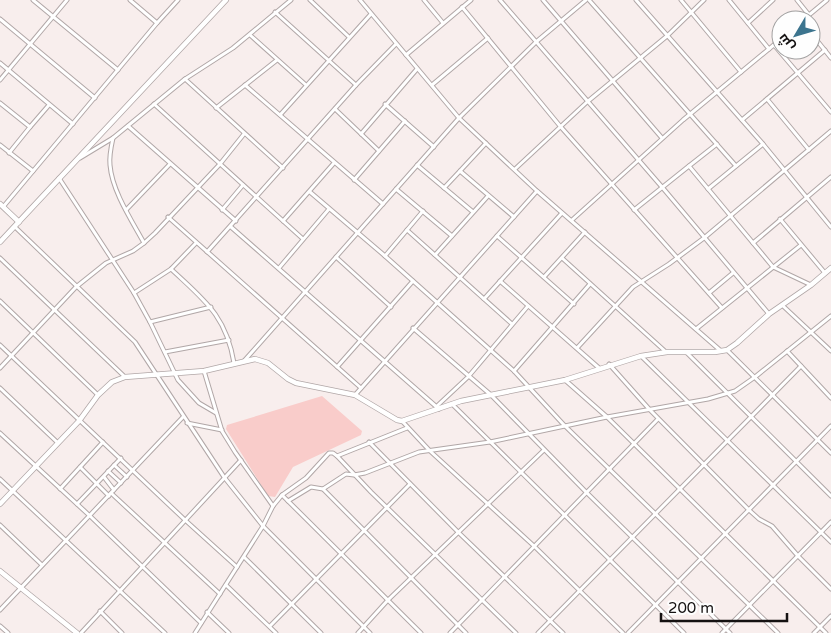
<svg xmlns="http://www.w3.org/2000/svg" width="831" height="633" font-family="'Varela Round',Cairo,sans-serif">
<rect width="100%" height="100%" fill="#f8eeed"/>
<polygon fill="#f9ccca" points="322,396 362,431 361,435 293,467 275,497 268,496 226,429 227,425"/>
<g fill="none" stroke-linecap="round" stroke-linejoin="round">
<defs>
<g id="street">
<polyline points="33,0 118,70"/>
<polyline points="130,0 157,23"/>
<polyline points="310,0 349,37"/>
<polyline points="360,0 459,118 537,191 721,351"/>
<polyline points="424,0 443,23"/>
<polyline points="500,0 662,187 769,314"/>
<polyline points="543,0 662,138"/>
<polyline points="589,0 736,166"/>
<polyline points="636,0 763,144 831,227"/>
<polyline points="681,0 741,72"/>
<polyline points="729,0 769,49"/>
<polyline points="797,0 809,15"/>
<polyline points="462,7 560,126 722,308"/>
<polyline points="275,12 356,85"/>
<polyline points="0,19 95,98"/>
<polyline points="803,20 827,0"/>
<polyline points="748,23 773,0"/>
<polyline points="811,33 831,58"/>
<polyline points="250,35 306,85"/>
<polyline points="774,45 831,112"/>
<polyline points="406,55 471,0"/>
<polyline points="0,63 73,124"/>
<polyline points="185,79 283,168"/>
<polyline points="0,80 67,0"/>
<polyline points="245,85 383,204"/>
<polyline points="432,85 488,38"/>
<polyline points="767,99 809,150"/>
<polyline points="0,103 30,127 9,153"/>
<polyline points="154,104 303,239"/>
<polyline points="385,104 434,147"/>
<polyline points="216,108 277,60"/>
<polyline points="335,109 379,151"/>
<polyline points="280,115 371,14"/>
<polyline points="742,120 825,50"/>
<polyline points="128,126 236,221"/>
<polyline points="30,127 49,105"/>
<polyline points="361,134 417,69"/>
<path d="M113,138C111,147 109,156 110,165C112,191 132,221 144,243"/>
<polyline points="0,145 33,171"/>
<polyline points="80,158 113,138 185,79 233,48 291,0"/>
<polyline points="417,165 473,212"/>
<polyline points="689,166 717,144"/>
<polyline points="515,169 587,102 667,36 704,0"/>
<polyline points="460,171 486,143"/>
<polyline points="59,178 134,293 150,322 178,380 199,403 216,413"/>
<polyline points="354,180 405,121"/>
<polyline points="444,188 460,171 514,217"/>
<polyline points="396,189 452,236"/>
<polyline points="708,189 763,144"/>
<polyline points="310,192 385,256 514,371 564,425 778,633"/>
<polyline points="3,207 157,23 178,0"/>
<polyline points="126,210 170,164"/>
<polyline points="222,210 243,185"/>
<polyline points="634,210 689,166 773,267 811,285"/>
<polyline points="168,217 361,388"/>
<polyline points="780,219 825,273"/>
<polyline points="572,220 683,120 781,39"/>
<polyline points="283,221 334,163"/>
<polyline points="15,227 135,342 224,477 263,526 370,633"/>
<polyline points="231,227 439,409"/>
<polyline points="407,230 512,324"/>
<polyline points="497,236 574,304"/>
<polyline points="753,243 831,177"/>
<polyline points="207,252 356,85 396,44"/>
<polyline points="435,255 488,196"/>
<polyline points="385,256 423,211"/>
<polyline points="336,257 391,307"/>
<polyline points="0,258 125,377"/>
<polyline points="562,258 666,352"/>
<polyline points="279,268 329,209"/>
<path d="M171,269C204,300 226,315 234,363"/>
<polyline points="544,277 585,232"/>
<polyline points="500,281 599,368"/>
<polyline points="134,293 171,269 196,243"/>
<polyline points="709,293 733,273"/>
<polyline points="484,299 562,213"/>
<polyline points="0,301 98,395"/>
<polyline points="782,305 831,351"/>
<polyline points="150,322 211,307"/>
<polyline points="413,328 491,395 586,492 730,633"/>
<polyline points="696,329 801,245"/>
<polyline points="0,345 185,520 237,567"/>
<polyline points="577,348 633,287 669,264 704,238 831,131"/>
<polyline points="727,350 831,453"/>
<polyline points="787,351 831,398"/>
<polyline points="165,352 229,340"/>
<polyline points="686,352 831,496"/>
<polyline points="641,356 831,542"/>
<polyline points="244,361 459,118 536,42 586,0"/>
<polyline points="609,364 650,410 749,510 759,519 772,526 798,556 831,589"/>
<polyline points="337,367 413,281"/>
<polyline points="0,368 76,287 106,263 133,251 144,243 155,233 220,164 244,134"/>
<polyline points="204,371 222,431 235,452 273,506"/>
<polyline points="514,371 590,284"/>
<polyline points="565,380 607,417 826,633"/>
<polyline points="0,388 58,443"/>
<polyline points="355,395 537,191"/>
<polyline points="452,404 684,633"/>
<polyline points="437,406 468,377 528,306"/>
<polyline points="402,421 430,451 534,546 623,633"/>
<polyline points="187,423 222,430"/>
<polyline points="0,433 90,516 201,623"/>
<polyline points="369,442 458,532 563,633"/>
<polyline points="337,456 371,492 516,633"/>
<polyline points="114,465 127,477"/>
<polyline points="80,467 109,496"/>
<polyline points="108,471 121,483"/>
<polyline points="104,477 114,490"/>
<polyline points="0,479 165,633"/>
<polyline points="60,489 103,442"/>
<polyline points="323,489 346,474 354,475 365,473 419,452 490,442 607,417 708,399 735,391 755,377 831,316"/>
<polyline points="111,493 220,594"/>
<polyline points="282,495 306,478 329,453 333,453 337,456 407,428"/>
<polyline points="288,501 311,487 323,489 466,633"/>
<polyline points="77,504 121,458"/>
<polyline points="0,525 42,565"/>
<polyline points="244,557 321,633"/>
<polyline points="226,585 276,633"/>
<polyline points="0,610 183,417"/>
<polyline points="100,611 122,633"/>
<polyline points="207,612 229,633"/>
<polyline points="0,626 8,633"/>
<polyline points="270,626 410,484"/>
<polyline points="81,633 241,460"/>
<polyline points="195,633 263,526 273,506 282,495 421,633"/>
<polyline points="358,633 388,600 544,450"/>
<polyline points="450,633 658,419"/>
<polyline points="538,633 801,366"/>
<polyline points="628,633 831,426"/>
<polyline points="722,633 831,522"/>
<polyline points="814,633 831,616"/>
</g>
<g id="secondary">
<polyline points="0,204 19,222"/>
<polyline points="0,242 226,0"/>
<polyline points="0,504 79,421 98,395 112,382 125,377 204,371 255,359 268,363 288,379 296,383 355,395 397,420 402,421 461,401 565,380 641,356 667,352 715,352 727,350 737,343 769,314 811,285 831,268"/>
<polyline points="0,571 77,633"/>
</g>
</defs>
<use href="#street" stroke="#b1a7a7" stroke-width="5"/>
<use href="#secondary" stroke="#b1a7a7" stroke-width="6"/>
<use href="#street" stroke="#fff" stroke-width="3"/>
<use href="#secondary" stroke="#fff" stroke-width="4.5"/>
</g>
<g transform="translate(796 35) rotate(232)"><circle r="24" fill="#fefefe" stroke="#a1a0a0"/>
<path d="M0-4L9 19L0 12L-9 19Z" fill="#3c748e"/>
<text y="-8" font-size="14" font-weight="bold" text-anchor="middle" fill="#151212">ش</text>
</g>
<path d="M661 613v8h126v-8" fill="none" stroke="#151212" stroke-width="2.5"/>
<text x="668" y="613" font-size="15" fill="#151212" stroke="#fefefe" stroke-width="4" paint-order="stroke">200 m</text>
</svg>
